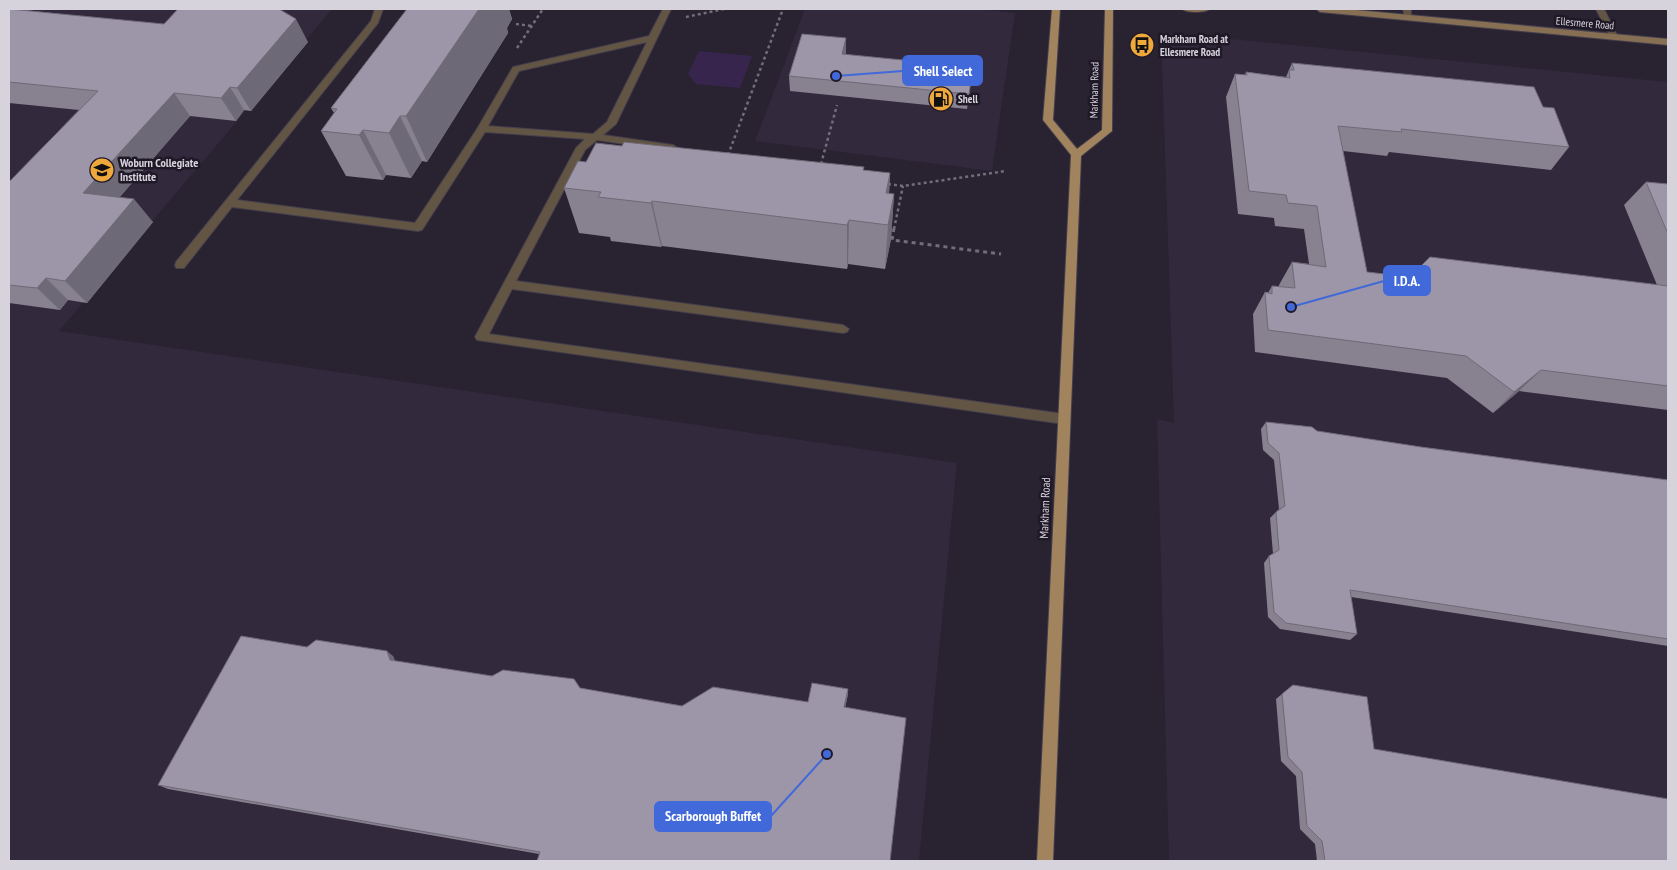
<svg xmlns="http://www.w3.org/2000/svg" width="1677" height="870" font-family="'PT Sans Narrow',sans-serif">
<rect width="100%" height="100%" fill="#282231"/>
<g fill="#32293d">
<polygon points="9,9 332,9 59,331 957,463 919,861 9,861"/>
<polygon points="805,9 976,9 1015,13 992,171 755,141"/>
<polygon points="1161,32 1668,82 1668,861 1169,861 1157,419 1174,423"/>
</g>
<polygon fill="#38254d" points="699,51 752,56 740,88 696,84 688,74"/>
<g fill="none" stroke-linecap="round" stroke-linejoin="round">
<defs>
<g id="service">
<path d="M375,9H383L378,23L237,200L415,223L477,129L513,67L649,36L663,9H671L616,124L603,135L673,145L678,148L673,151L597,140L585,150L516,281L843,325L849,329L847,332L843,333L512,289L489,334L1064,414L1068,415L1070,419L1068,423L1064,424L477,340L475,337L576,148L585,139L485,132L422,230L418,231L232,207L184,268H176L175,265L176,262L371,21ZM647,42L607,122L593,134L488,126L519,71Z"/>
<polygon points="1403,9 1411,9 1411,19 1405,19"/>
<polygon points="1596,9 1604,9 1618,37 1617,39 1611,39"/>
</g>
<g id="secondary">
<path d="M1182,9H1210C1204,13 1187,13 1182,9Z"/>
<polygon points="1316,9 1345,9 1668,39 1668,45 1320,12"/>
</g>
<polygon id="primary" points="1052,9 1060,9 1053,120 1077,149 1102,130 1105,9 1113,9 1112,131 1081,156 1053,861 1037,861 1071,155 1043,120"/>
</defs>
<use href="#service" stroke="#443e4d" stroke-width="2"/>
<use href="#secondary" stroke="#443e4d" stroke-width="2"/>
<use href="#primary" stroke="#443e4d" stroke-width="2"/>
<g stroke="#726d7a" stroke-width="2.5" stroke-dasharray="3 3" stroke-linecap="butt">
<polyline points="686,17 724,9"/>
<polyline points="516,24 532,26"/>
<polyline points="517,48 543,9"/>
<polyline points="728,155 783,9"/>
<polyline points="821,164 837,105"/>
<polyline points="888,184 903,186 1006,171"/>
<polyline points="894,229 903,186"/>
</g>
<polyline stroke="#726d7a" stroke-width="3" stroke-dasharray="4 4" stroke-linecap="butt" points="894,228 892,240 1001,254"/>
<use href="#service" fill="#635543" fill-rule="evenodd"/>
<use href="#secondary" fill="#866f52" fill-rule="evenodd"/>
<use href="#primary" fill="#a1845e" fill-rule="evenodd"/>
</g>
<g fill="#878190">
<polygon points="9,9 16,9 308,42 251,111 244,110 236,121 190,116 119,198 153,222 87,303 68,300 60,310 9,303 9,182 79,110 9,103"/>
<polygon points="407,9 509,9 512,19 507,28 508,33 427,162 422,161 411,178 386,175 383,180 346,176 321,131 334,113 331,108"/>
<polygon points="1292,63 1543,107 1569,147 1551,170 1389,152 1387,156 1343,151 1367,272 1410,277 1657,285 1624,205 1646,182 1668,184 1668,410 1519,391 1493,413 1447,378 1255,352 1253,314 1265,292 1268,293 1272,286 1279,286 1279,285 1292,262 1309,264 1304,229 1275,226 1274,218 1238,214 1226,97 1235,74 1245,75 1246,72 1286,77"/>
<polygon points="973,67 967,109 790,91 789,76"/>
<polygon points="586,162 890,173 889,194 894,194 891,239 885,269 848,264 847,269 662,246 661,247 611,241 610,237 579,233 564,188"/>
<polygon points="1266,422 1317,431 1421,447 1668,480 1668,646 1351,597 1357,634 1350,640 1280,629 1268,617 1264,563 1269,556 1273,554 1270,518 1279,509 1274,460 1263,450 1261,429"/>
<polygon points="307,647 393,656 395,661 492,676 580,688 682,706 808,702 848,689 848,694 845,708 539,854 168,789 158,785"/>
<polygon points="1293,685 1374,749 1668,861 1317,861 1315,844 1300,829 1296,776 1281,761 1276,699"/>
</g>
<g fill="#6e6976">
<polygon points="479,9 509,9 512,19 507,28 508,33 427,162 406,116"/>
<polygon points="296,19 308,42 251,111 237,88"/>
<polygon points="846,38 846,53 842,69 842,54"/>
<polygon points="230,87 244,110 236,121 221,98"/>
<polygon points="174,93 190,116 103,216 83,193"/>
<polygon points="400,116 422,161 411,178 389,133"/>
<polygon points="363,130 386,175 383,180 359,135"/>
<polygon points="890,173 888,218 886,193"/>
<polygon points="894,194 891,239 885,269 888,225"/>
<polygon points="134,199 153,222 87,303 65,281"/>
<polygon points="652,201 662,246 661,247 651,203"/>
<polygon points="849,220 848,264 847,269 847,225"/>
<polygon points="46,278 68,300 60,310 37,288"/>
<polygon points="1541,370 1519,391 1493,413 1514,392"/>
<polygon points="387,651 393,656 396,665 390,660"/>
<polygon points="848,689 848,694 844,712 844,707"/>
</g>
<g fill="#9d96a8" stroke="#6e6976">
<polygon points="9,9 164,24 178,9 279,9 296,19 237,88 230,87 221,98 174,93 83,193 134,199 65,281 46,278 37,288 9,285 9,182 98,91 9,82"/>
<polygon points="407,9 479,9 406,116 400,116 389,133 363,130 359,135 321,131 337,109 331,108"/>
<polygon points="802,34 846,38 842,54 973,67 969,94 789,76"/>
<polygon points="1292,63 1534,87 1543,107 1554,108 1569,147 1401,129 1402,132 1338,126 1367,272 1410,277 1430,257 1668,286 1668,386 1541,370 1514,392 1466,356 1268,330 1265,292 1272,294 1272,286 1295,288 1292,262 1326,267 1317,206 1288,203 1286,195 1249,191 1235,74 1247,75 1246,72 1290,78 1289,70 1294,70"/>
<polygon points="624,142 864,167 863,170 890,173 886,193 894,194 888,225 849,220 847,225 652,201 651,203 598,197 601,192 564,188 578,161 586,162 596,143 622,146"/>
<polygon points="1646,182 1668,184 1668,234"/>
<polygon points="1266,422 1312,427 1317,431 1421,447 1668,480 1668,639 1350,590 1357,634 1286,623 1274,612 1269,556 1279,550 1276,512 1285,506 1279,453 1268,443"/>
<polygon points="241,636 307,647 316,640 387,651 390,660 492,676 503,670 574,679 580,688 682,706 713,687 808,702 812,683 848,689 844,707 906,718 890,861 537,861 540,852 158,785"/>
<polygon points="1293,685 1367,697 1374,749 1668,799 1668,861 1325,861 1322,841 1307,826 1302,772 1288,757 1282,694"/>
</g>
<defs>
<symbol id="bus-disc" viewBox="-11 -11 22 22"><circle r="9.5" fill="#eea83c" stroke="#1f1927"/><path d="M-5-6H5V4H4V6H2V4H-2V6H-4V4H-5ZM-3.5-4V0h7V-4ZM-3.5 1.2v1.5H-2V1.2ZM2 1.2v1.5H3.5V1.2Z" fill="#111"/></symbol>
<symbol id="fuel-disc" viewBox="-11 -11 22 22"><circle r="9.5" fill="#eea83c" stroke="#1f1927"/><path d="M-5.5-6h7V0h2V4h1.3V-2.5L3-4.5l.8-.8L6-3V5H2.5V1h-1V6h-7ZM-4.2-4.7v3.2H.2V-4.7Z" fill="#111"/></symbol>
<symbol id="school-disc" viewBox="-11 -11 22 22"><circle r="9.5" fill="#eea83c" stroke="#1f1927"/><path d="M0-5L7-2L0 1L-7-2ZM-4 1L0 2.5L4 1V4Q0 6-4 4Z" fill="#111"/></symbol>
</defs>
<g fill-rule="evenodd">
<use href="#bus-disc" x="1128" y="31" width="28" height="28"/>
<use href="#fuel-disc" x="927" y="85" width="28" height="28"/>
<use href="#school-disc" x="88" y="156" width="28" height="28"/>
</g>
<g text-anchor="middle" stroke-width="5" stroke-linejoin="round" paint-order="stroke">
<g font-size="11" fill="#d7d3dd" stroke="#1f1927">
<text transform="translate(1585 23) rotate(5)" y="4">Ellesmere Road</text>
<text transform="translate(1094 90) rotate(-89)" y="4">Markham Road</text>
</g>
<g font-size="11" font-weight="bold" fill="#d7d3dd" stroke="#1f1927" text-anchor="start">
<text x="1160" y="43">Markham Road at<tspan x="1160" dy="13">Ellesmere Road</tspan></text>
<text x="958" y="103">Shell</text>
</g>
<g font-size="12" font-weight="bold" fill="#d7d3dd" stroke="#1f1927" text-anchor="start">
<text x="120" y="167">Woburn Collegiate<tspan x="120" dy="14">Institute</tspan></text>
</g>
<g font-size="12" fill="#d7d3dd" stroke="#1f1927">
<text transform="translate(1045 508) rotate(-88)" y="4">Markham Road</text>
</g>
</g>
<path fill="none" stroke="#4269d9" stroke-width="2" d="M836 76L903 71M1291 307L1384 281M827 754L771 816"/>
<g fill="#4269d9" stroke="#1f1927" stroke-width="2">
<circle cx="836" cy="76" r="5"/>
<circle cx="1291" cy="307" r="5"/>
<circle cx="827" cy="754" r="5"/>
</g>
<g fill="#4269d9" stroke="#4269d9" stroke-width="2">
<rect x="903" y="56" width="79" height="29" rx="5"/>
<rect x="1384" y="266" width="46" height="29" rx="5"/>
<rect x="655" y="802" width="116" height="29" rx="5"/>
</g>
<g font-size="14" text-anchor="middle" font-weight="bold" fill="#fff">
<text x="943" y="76">Shell Select</text>
<text x="1407" y="286">I.D.A.</text>
<text x="713" y="821">Scarborough Buffet</text>
</g>
<rect width="1677" height="870" fill="none" stroke="#d7d3dd" stroke-width="20"/>
</svg>
